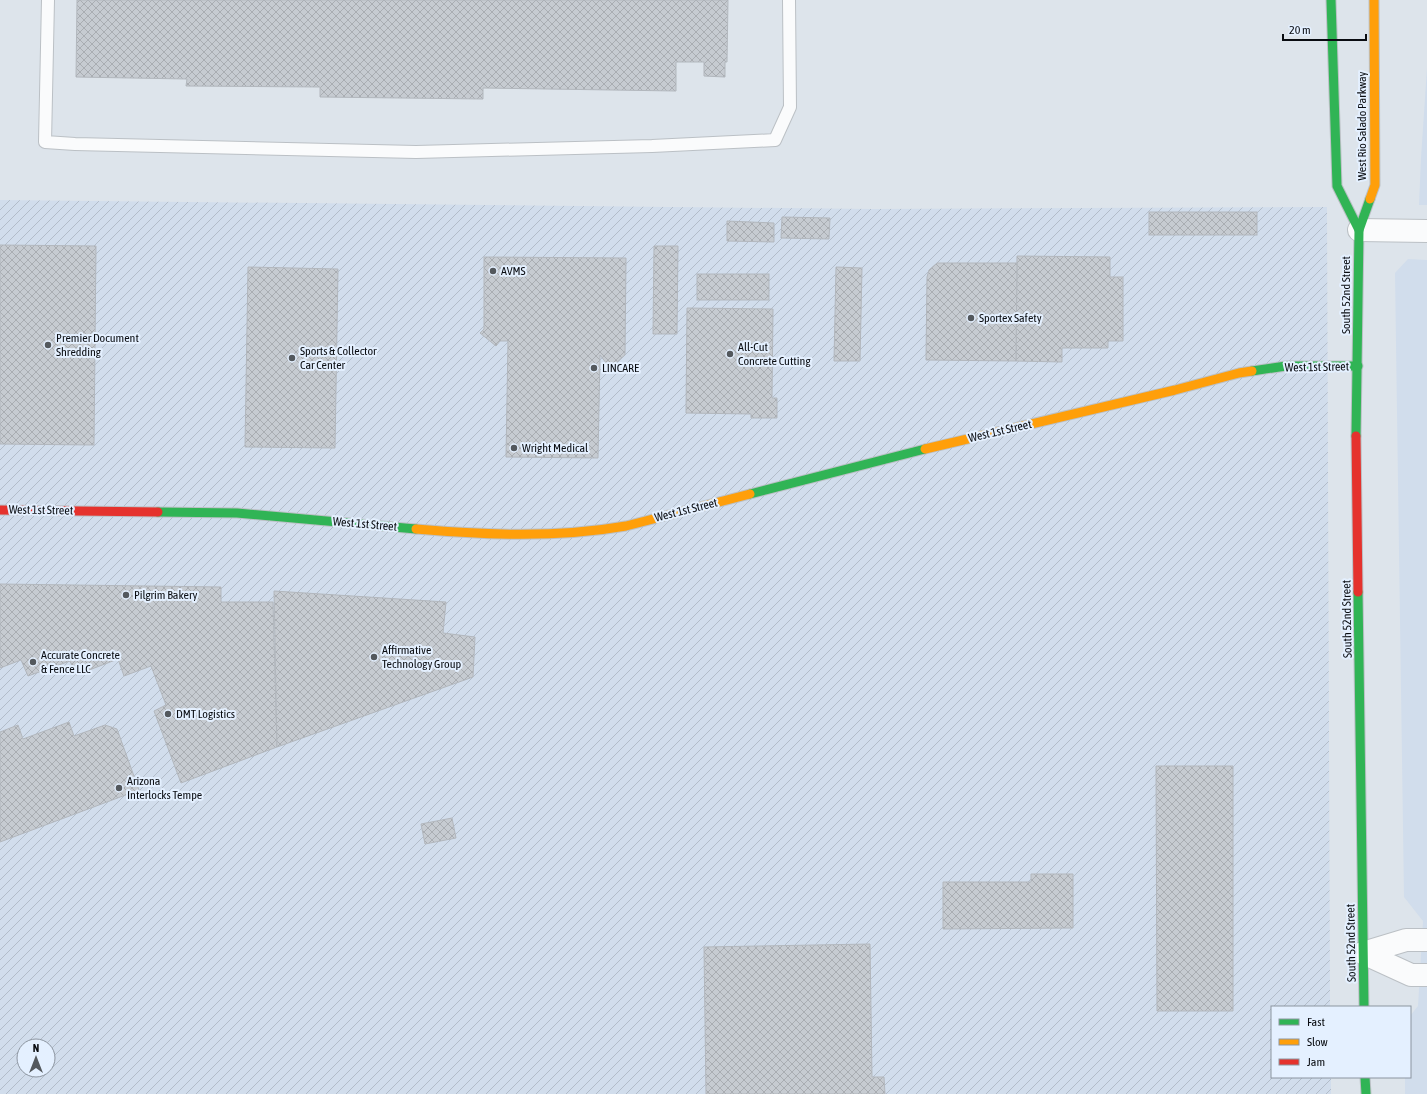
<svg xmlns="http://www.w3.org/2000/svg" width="1427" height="1094" font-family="'Asap Condensed',sans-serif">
<defs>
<pattern id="industrial-furrows" width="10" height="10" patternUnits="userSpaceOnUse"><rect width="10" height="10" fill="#d1ddec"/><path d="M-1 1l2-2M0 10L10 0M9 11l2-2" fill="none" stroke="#b2bcc9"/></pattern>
<pattern id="building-cross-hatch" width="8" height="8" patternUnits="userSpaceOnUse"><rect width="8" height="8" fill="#c6cbd1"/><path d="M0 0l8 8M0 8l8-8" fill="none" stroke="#a9adb2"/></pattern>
</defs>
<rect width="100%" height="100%" fill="#dde4eb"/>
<g fill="#d1ddec">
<polygon points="1427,68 1427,205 1419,205 1421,158"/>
<polygon points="1408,259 1427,260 1427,1094 1405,1094 1405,1077 1410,1077 1410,1016 1418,1006 1423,921 1404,897 1395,273"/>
</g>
<path fill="url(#industrial-furrows)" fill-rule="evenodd" d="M0,200L873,209L1327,207L1330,1007H1272V1077H1331V1094H0ZM24,1046H48V1070H24Z"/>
<g fill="url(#building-cross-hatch)" stroke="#b2b7bd">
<polygon points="77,0 728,0 727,62 725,62 725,77 704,76 704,62 676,62 676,91 483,88 483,99 320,97 320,87 186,86 187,79 76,77"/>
<rect x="1149" y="212" width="108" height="23"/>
<polygon points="782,217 830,218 829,239 781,238"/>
<polygon points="727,221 774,223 774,242 727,241"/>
<polygon points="0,245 96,246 94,445 0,444"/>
<polygon points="654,246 678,246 677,334 653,334"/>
<polygon points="1017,256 1110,257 1110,277 1123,277 1123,341 1108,341 1108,348 1062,348 1062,362 1016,361"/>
<polygon points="484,257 626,258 625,355 610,368 600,355 598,458 506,457 508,341 500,341 496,346 480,333 484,329"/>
<polygon points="937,263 1017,263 1016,361 926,360 927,277 929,270"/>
<polygon points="248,267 338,269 335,448 245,447"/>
<polygon points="836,267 862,268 860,361 834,361"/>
<rect x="697" y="274" width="72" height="26"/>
<polygon points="687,308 773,309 772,398 777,398 777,418 751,418 751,414 686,413"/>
<polygon points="0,584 221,587 221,602 273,602 277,747 181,783 154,711 166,705 151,666 124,676 118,659 76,675 70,661 28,676 21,660 0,668"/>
<polygon points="274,591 446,602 443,633 475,637 473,677 277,747"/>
<polygon points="69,722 74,736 105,725 117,729 139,790 0,842 0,732 18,725 23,739"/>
<polygon points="1156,766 1233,766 1233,1011 1157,1011"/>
<polygon points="452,818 456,838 425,844 421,824"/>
<polygon points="1031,874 1073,874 1073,928 943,929 943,882 1031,882"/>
<polygon points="870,944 872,1077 884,1077 885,1094 706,1094 704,947"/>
</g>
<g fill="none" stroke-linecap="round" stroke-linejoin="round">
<defs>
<polyline id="lane" points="48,0 45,142 75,144 416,152 652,146 775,140 790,107 789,0"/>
<g id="street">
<polyline points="1359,230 1427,231"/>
<polyline points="1363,953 1411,975 1427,975"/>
<polyline points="1363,953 1406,940 1427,940"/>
</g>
<g id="fast">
<polyline points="1331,0 1337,186 1359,230"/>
<polyline points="1252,371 1286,366 1358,366"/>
<polyline points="1356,436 1359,230 1370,199"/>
<polyline points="750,494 925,449"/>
<polyline points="158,512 237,513 416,529"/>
<polyline points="1358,592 1364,1007"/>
<polyline points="1365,1077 1366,1094"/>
</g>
<g id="slow">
<polyline points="1370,199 1375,185 1374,0"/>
<polyline points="925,449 1175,390 1239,373 1252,371"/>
<path d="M416,529C485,535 557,538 626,526L750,494"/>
</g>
<g id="jam">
<polyline points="1356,436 1358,592"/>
<polyline points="0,510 158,512"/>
</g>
</defs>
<use href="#lane" stroke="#bbc0c5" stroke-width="14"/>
<use href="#street" stroke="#bbc0c5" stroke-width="24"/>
<use href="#fast" stroke="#bbc0c5" stroke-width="11"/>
<use href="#slow" stroke="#bbc0c5" stroke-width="11"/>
<use href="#jam" stroke="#bbc0c5" stroke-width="11"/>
<use href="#lane" stroke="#fafbfc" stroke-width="12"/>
<use href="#street" stroke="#fafbfc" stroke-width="22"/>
<use href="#fast" stroke="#30b455" stroke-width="9"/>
<use href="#slow" stroke="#ff9f0a" stroke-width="9"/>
<use href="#jam" stroke="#e5322d" stroke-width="9"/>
</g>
<g fill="#53585d" stroke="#e4f0ff" stroke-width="1.5">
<circle cx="493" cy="271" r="4"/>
<circle cx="971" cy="318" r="4"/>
<circle cx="48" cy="345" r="4"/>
<circle cx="730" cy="354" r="4"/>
<circle cx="292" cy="358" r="4"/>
<circle cx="594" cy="368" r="4"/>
<circle cx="514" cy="448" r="4"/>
<circle cx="126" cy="595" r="4"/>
<circle cx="374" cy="657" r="4"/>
<circle cx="33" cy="662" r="4"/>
<circle cx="168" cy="714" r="4"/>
<circle cx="119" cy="788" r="4"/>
</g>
<g text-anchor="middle" stroke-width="4" stroke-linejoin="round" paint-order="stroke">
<g font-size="12" fill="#090c11" stroke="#e4f0ff">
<text transform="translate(1362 126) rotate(-90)" y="4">West Rio Salado Parkway</text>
<text transform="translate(1346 295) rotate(-90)" y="4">South 52nd Street</text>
<text transform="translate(1317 367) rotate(-1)" y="4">West 1st Street</text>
<text transform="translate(1000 431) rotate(-13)" y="4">West 1st Street</text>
<text transform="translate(41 510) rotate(1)" y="4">West 1st Street</text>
<text transform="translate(686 510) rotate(-14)" y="4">West 1st Street</text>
<text transform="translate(365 524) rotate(5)" y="4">West 1st Street</text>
<text transform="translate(1347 619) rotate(-91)" y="4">South 52nd Street</text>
<text transform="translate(1351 943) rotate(-91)" y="4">South 52nd Street</text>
</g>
<g font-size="12" fill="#090c11" stroke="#e4f0ff" text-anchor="start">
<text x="501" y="275">AVMS</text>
<text x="979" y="322">Sportex Safety</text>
<text x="56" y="342">Premier Document<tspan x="56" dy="14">Shredding</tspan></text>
<text x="738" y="351">All-Cut<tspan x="738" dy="14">Concrete Cutting</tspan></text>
<text x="300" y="355">Sports &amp; Collector<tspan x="300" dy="14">Car Center</tspan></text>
<text x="602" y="372">LINCARE</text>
<text x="522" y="452">Wright Medical</text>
<text x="134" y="599">Pilgrim Bakery</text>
<text x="382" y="654">Affirmative<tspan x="382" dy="14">Technology Group</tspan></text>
<text x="41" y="659">Accurate Concrete<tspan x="41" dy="14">&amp; Fence LLC</tspan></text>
<text x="176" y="718">DMT Logistics</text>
<text x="127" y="785">Arizona<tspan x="127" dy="14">Interlocks Tempe</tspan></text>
</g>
</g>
<rect x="1271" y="1006" width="140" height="72" fill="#e4f0ff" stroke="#8c95a0"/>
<rect x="1279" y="1019" width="20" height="6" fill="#30b455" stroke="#8c95a0"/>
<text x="1307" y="1026" font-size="12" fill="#090c11">Fast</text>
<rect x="1279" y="1039" width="20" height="6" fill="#ff9f0a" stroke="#8c95a0"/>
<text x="1307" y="1046" font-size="12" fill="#090c11">Slow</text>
<rect x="1279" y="1059" width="20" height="6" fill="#e5322d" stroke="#8c95a0"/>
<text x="1307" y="1066" font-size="12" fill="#090c11">Jam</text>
<g transform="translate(36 1058)"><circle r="19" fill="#e4f0ff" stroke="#8c95a0"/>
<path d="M0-3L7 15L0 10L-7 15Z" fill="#53585d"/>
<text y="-6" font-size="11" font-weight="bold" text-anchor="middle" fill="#090c11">N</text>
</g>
<path d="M1283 34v6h83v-6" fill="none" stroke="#090c11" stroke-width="2"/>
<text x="1289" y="34" font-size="12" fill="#090c11" stroke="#e4f0ff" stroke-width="3" paint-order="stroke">20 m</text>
</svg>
